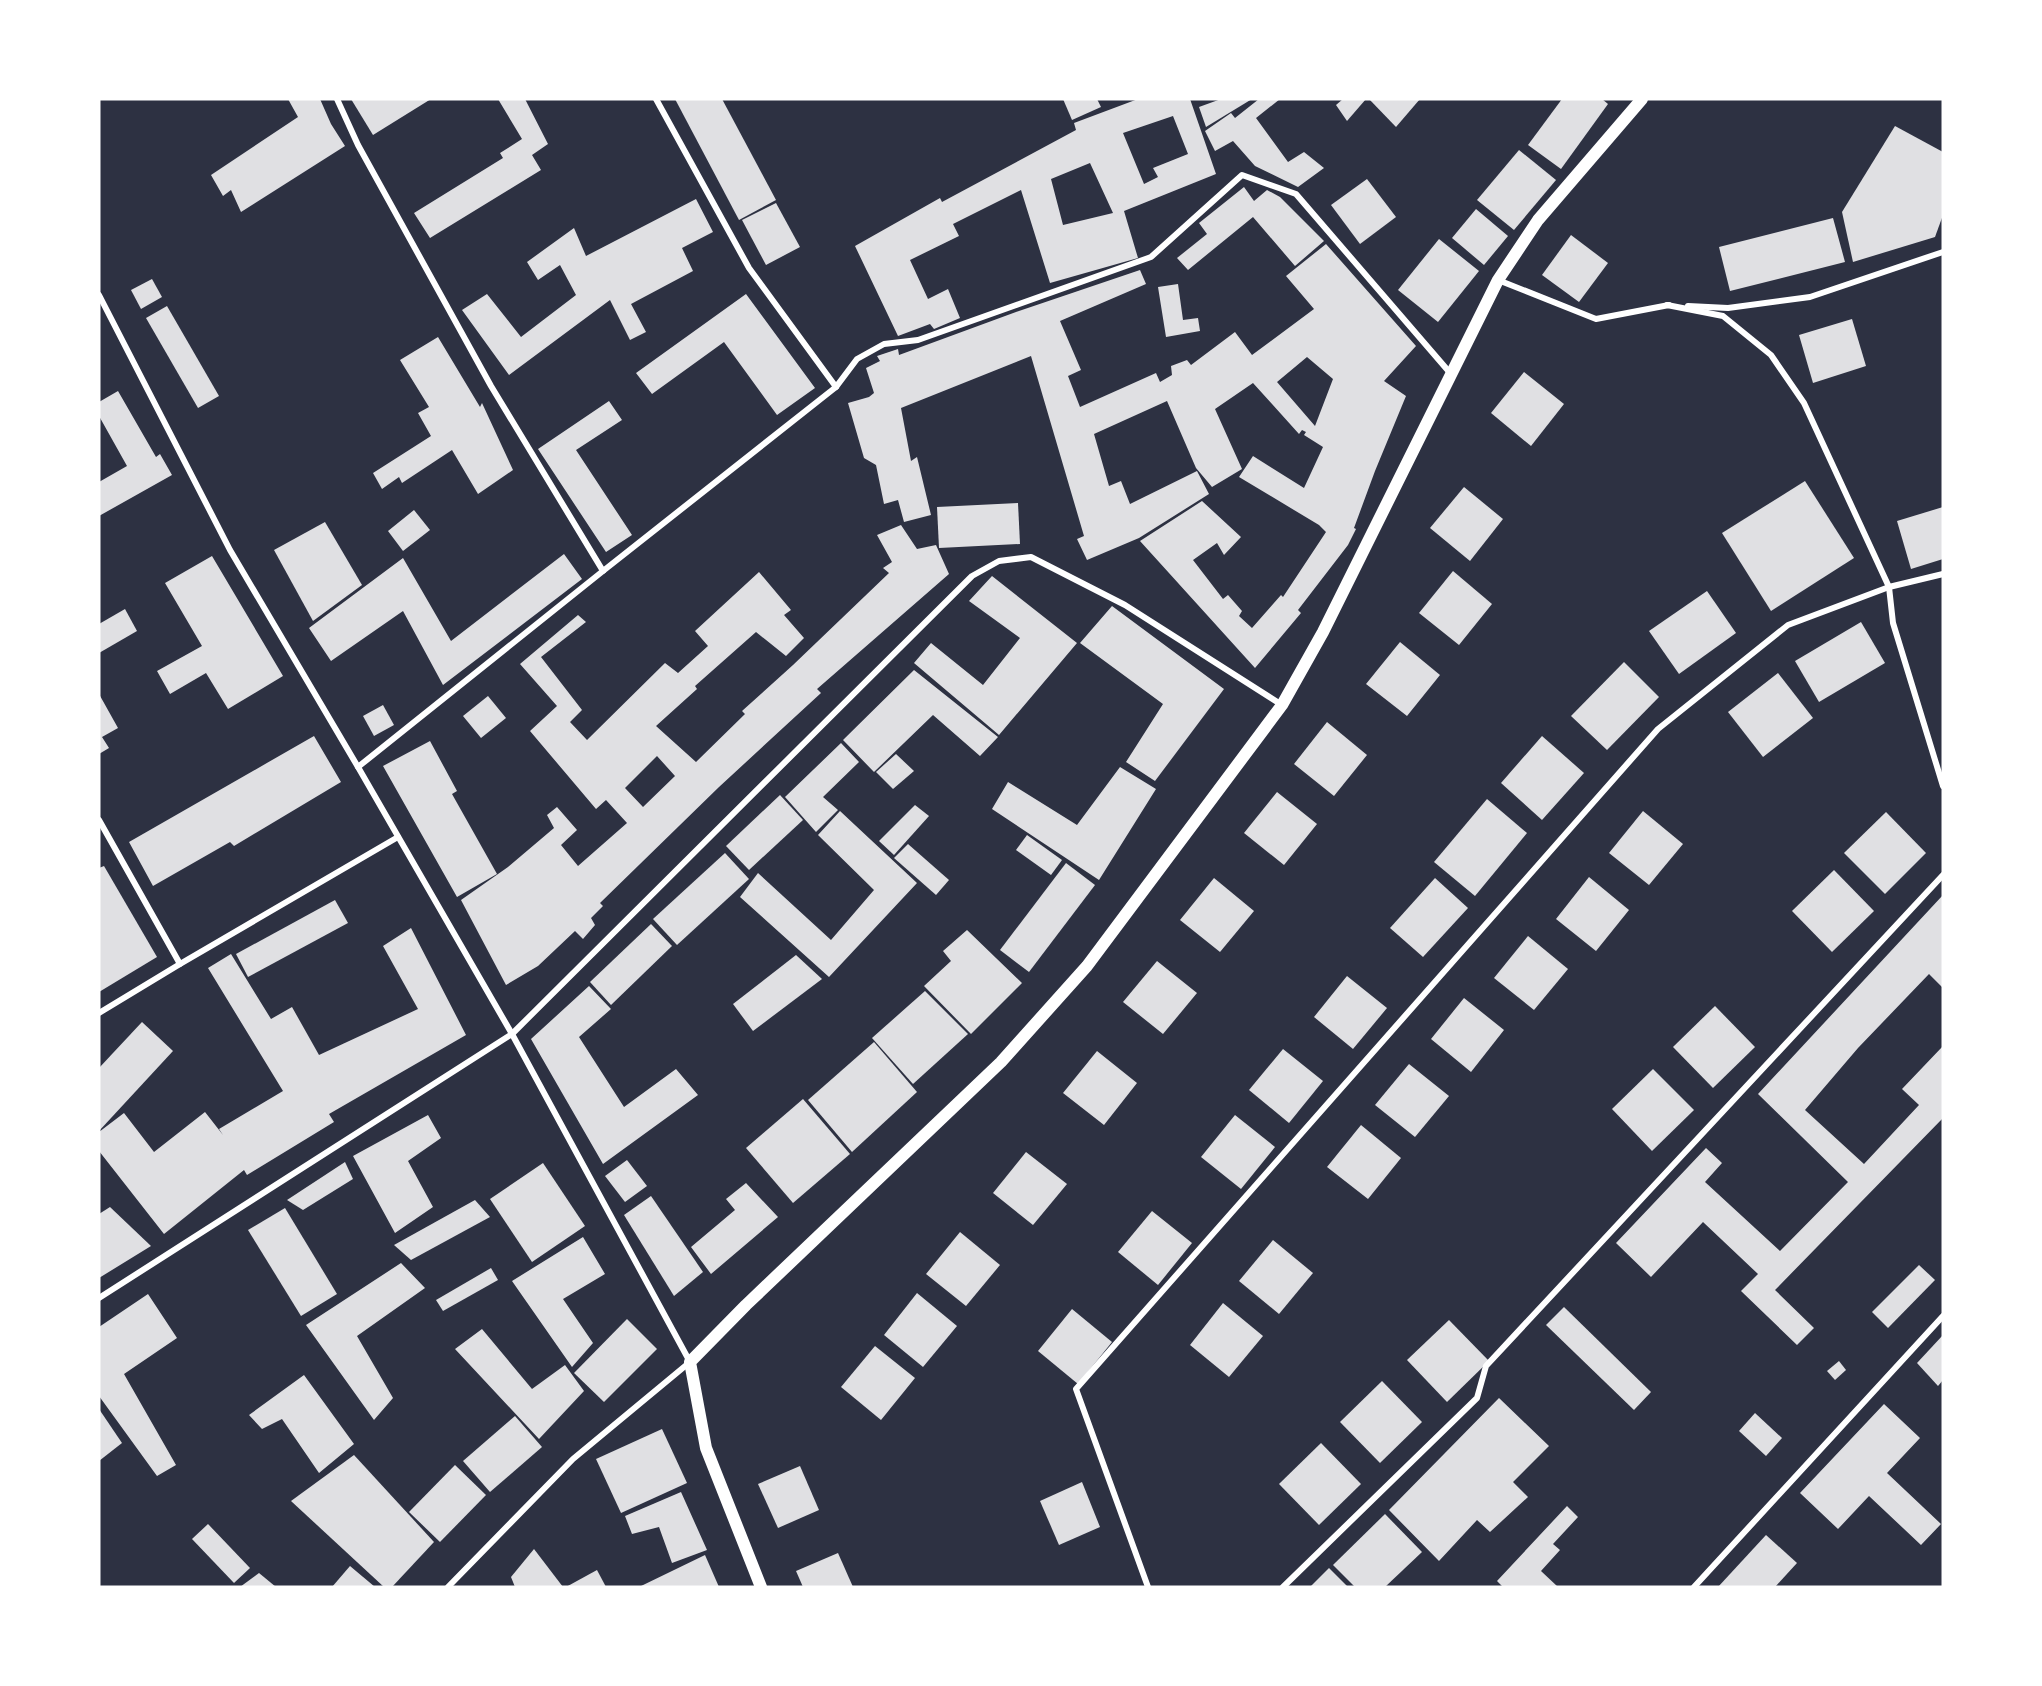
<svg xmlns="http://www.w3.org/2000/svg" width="2042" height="1686" font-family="Quicksand,sans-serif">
<rect width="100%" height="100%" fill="#2d3142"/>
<g fill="#e0e0e3" fill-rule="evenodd">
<polygon points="288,99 320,99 331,124 345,146 241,212 231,190 223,196 211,175 298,117"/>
<polygon points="351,99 431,99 373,135"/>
<polygon points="498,99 525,99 548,144 532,155 541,170 430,238 414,213 503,158 500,153 522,139"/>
<polygon points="675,99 722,99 776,200 739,220"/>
<polygon points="1063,99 1097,99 1101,107 1072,120"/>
<path d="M1138,99H1190L1216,174L1124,211L1138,258L1050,283L1021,190L953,224L959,236L910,260L928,299L948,289L960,318L934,329L930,324L898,336L855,246L940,198L942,202L1076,130L1074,123ZM1173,116L1188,154L1153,168L1158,177L1144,184L1123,133ZM1090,163L1113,213L1063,225L1051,179Z"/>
<polygon points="1221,99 1252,99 1206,127 1199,107"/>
<polygon points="1259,99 1280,99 1256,118 1288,162 1304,152 1324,168 1298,187 1255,166 1233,141 1215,151 1205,131 1231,113 1235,118"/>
<polygon points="1343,99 1366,99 1347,121 1336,105"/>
<polygon points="1369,99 1420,99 1396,127"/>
<polygon points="1562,99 1602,99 1608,104 1561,169 1528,145"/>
<polygon points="1895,126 1943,152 1943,215 1935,237 1853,262 1842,212"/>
<polygon points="1519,150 1556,180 1514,230 1477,200"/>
<polygon points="1367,179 1396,217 1360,244 1331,205"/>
<polygon points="1244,187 1254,201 1267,190 1280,197 1324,241 1295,266 1253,217 1188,270 1177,258 1207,234 1199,223"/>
<polygon points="696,199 713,232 682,248 693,271 631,304 646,332 630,340 610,300 509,375 462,310 487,294 521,337 576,295 560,265 538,280 527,262 574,228 586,256"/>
<polygon points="776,203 800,247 766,265 742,220"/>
<polygon points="1476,209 1508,236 1484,265 1452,238"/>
<polygon points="1833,218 1845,262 1730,291 1719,247"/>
<polygon points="1571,235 1608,263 1579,302 1542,275"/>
<polygon points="1439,239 1479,271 1438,322 1398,290"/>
<path d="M1326,244L1416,346L1384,381L1406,396L1375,471L1354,528L1356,529L1348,545L1298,610L1301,613L1255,668L1140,541L1202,501L1241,537L1224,555L1217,543L1193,560L1223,599L1228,595L1242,611L1239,616L1252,628L1281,595L1283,597L1326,532L1319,525L1239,477L1253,456L1304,488L1323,447L1304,435L1306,432L1302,430L1299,434L1253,383L1215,409L1242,469L1212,487L1196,468L1167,401L1094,434L1109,486L1121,481L1130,504L1197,471L1209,494L1139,538L1087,560L1077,539L1084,536L1031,356L901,408L911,461L917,457L931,515L904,522L898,500L884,504L876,465L864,458L848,403L869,397L874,393L866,368L880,361L877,356L898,349L899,355L1016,312L1140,270L1146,284L1060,321L1081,370L1068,376L1080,407L1156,373L1160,382L1172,375L1171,366L1187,360L1191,365L1235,332L1252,355L1314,309L1286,276ZM1307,357L1333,379L1315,426L1277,382Z"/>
<polygon points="152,279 162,297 141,309 131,290"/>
<polygon points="1178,284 1183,320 1198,318 1200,331 1166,337 1158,287"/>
<polygon points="746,294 815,388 777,415 724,342 652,394 636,373"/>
<polygon points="167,306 219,396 198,408 146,318"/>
<polygon points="1852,319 1866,366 1813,383 1799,335"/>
<polygon points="438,337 480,407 482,403 513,470 478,494 452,450 402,483 399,477 382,489 373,473 431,436 418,413 429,407 400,360"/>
<polygon points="1524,372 1564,404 1531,446 1491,413"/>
<polygon points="118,391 156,457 160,454 172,475 99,516 99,482 127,466 99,416 99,402"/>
<polygon points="609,401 622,420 576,450 632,535 606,552 538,449"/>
<polygon points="1805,481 1854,558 1771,611 1722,533"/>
<polygon points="1464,487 1503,519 1470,561 1430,528"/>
<polygon points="1018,503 1020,544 939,548 937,507"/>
<polygon points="1943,507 1943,559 1911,569 1897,521"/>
<polygon points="414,510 430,530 403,551 388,531"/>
<polygon points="325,522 362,585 313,621 274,550"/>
<path d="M901,525L917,549L936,545L949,574L817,689L821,693L719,787L600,903L603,906L591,918L595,925L583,939L575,931L538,966L506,985L461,900L508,867L554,828L547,815L557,807L577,830L561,845L578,866L627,823L606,800L596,809L530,731L557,706L520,664L578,615L586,622L541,657L582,710L570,722L587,740L665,663L678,673L708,646L695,631L759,572L791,610L784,615L804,638L786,656L756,632L695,686L697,689L656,726L696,762L745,714L742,711L793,665L889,573L883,568L892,562L877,535ZM657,756L675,776L643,807L625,788Z"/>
<polygon points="564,554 582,579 443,685 403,611 331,661 309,628 403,558 451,641"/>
<polygon points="212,556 283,676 228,709 206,673 170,694 157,671 202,646 165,583"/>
<polygon points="1453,571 1492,604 1459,645 1419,613"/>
<polygon points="992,576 1077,643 999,735 914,663 931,643 983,685 1020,638 969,601"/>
<polygon points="1707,591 1736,633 1679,674 1649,631"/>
<polygon points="1112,606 1224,689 1155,781 1126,762 1163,704 1080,643"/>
<polygon points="125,609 137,631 99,653 99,624"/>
<polygon points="1861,622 1885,663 1819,702 1795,661"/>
<polygon points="1400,642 1440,675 1407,716 1366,684"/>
<polygon points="1624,662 1659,697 1607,750 1571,716"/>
<polygon points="914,670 998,737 980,756 933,715 874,772 843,740"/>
<polygon points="1778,673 1813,718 1763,757 1728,712"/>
<polygon points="99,694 118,728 102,737 109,748 99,754"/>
<polygon points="488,696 506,718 481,738 463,716"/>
<polygon points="383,705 394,725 374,736 363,716"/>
<polygon points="1327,722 1367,755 1334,796 1294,764"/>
<polygon points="314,736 341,782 234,846 230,842 153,886 129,842"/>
<polygon points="1542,736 1584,773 1542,820 1501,783"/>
<polygon points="430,741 457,791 452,794 497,874 457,897 383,766"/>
<polygon points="841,743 859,762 823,797 838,810 816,832 785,797"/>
<polygon points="896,754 914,771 893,789 876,772"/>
<polygon points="1120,767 1156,789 1099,880 992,809 1008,782 1077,825"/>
<polygon points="1277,792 1317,824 1284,865 1244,833"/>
<polygon points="780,795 803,820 749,870 726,846"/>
<polygon points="1487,799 1527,833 1475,896 1434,862"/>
<polygon points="915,805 929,816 894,855 879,841"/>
<polygon points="840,811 917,883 829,977 740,897 758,873 831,940 874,890 818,835"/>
<polygon points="1643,811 1683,844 1649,885 1609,853"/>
<polygon points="1886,812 1926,853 1885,894 1844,853"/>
<polygon points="1027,835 1062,860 1051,875 1016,850"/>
<polygon points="908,844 949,880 936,895 894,858"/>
<polygon points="725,853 749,879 677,945 653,919"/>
<polygon points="1066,863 1095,885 1029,972 1000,950"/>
<polygon points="104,866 157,957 99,992 99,868"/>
<polygon points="1834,870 1874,911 1832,952 1792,911"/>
<polygon points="1589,877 1629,910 1596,951 1556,919"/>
<polygon points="1214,878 1254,911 1220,952 1180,920"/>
<polygon points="1435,878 1468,908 1423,957 1390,928"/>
<polygon points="1943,895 1943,988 1929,974 1858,1048 1805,1110 1864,1164 1919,1105 1902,1089 1943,1046 1943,1118 1775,1290 1814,1328 1797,1345 1741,1291 1758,1274 1703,1222 1651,1277 1616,1243 1706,1148 1722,1163 1705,1182 1780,1251 1848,1182 1758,1094"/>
<polygon points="335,900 348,923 248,977 236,954"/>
<polygon points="651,924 672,946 611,1005 590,982"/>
<polygon points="411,928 466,1035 329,1114 334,1122 247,1175 244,1170 164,1234 99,1151 99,1132 124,1113 154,1152 205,1112 223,1135 219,1129 283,1091 208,968 231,954 271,1019 292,1007 319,1055 418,1009 383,946"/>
<polygon points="967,930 1022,983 971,1034 924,986 951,961 943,951"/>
<polygon points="1528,936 1568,969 1534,1010 1494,978"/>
<polygon points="796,955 822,979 753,1031 733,1004"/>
<polygon points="1157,961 1197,993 1163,1034 1123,1002"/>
<polygon points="1347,976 1387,1008 1353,1049 1314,1017"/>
<polygon points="589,986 611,1009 579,1037 624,1107 676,1069 698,1095 603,1164 531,1039"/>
<polygon points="925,991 968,1034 913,1084 872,1038"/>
<polygon points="1464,998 1504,1030 1471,1072 1431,1039"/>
<polygon points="1715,1006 1755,1047 1713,1088 1673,1047"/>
<polygon points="142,1022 173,1051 99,1131 99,1068"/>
<polygon points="874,1042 917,1092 852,1152 808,1100"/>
<polygon points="1283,1049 1323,1081 1289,1123 1249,1090"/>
<polygon points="1097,1051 1137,1083 1104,1125 1063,1093"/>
<polygon points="1409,1064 1449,1096 1415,1137 1375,1105"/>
<polygon points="1653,1069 1694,1110 1652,1151 1612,1109"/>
<polygon points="803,1099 850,1154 793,1203 746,1148"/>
<polygon points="428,1115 441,1138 408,1161 433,1207 395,1233 353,1156"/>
<polygon points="1235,1115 1275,1147 1241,1189 1201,1157"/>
<polygon points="1361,1125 1401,1158 1368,1199 1327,1167"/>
<polygon points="1026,1152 1067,1184 1033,1225 993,1193"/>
<polygon points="627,1160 647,1186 625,1202 605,1176"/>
<polygon points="345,1162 353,1179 303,1210 287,1200"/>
<polygon points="543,1163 585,1226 532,1262 490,1199"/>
<polygon points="746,1183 778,1217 711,1274 691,1247 735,1210 726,1199"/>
<polygon points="651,1196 703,1272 674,1296 624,1215"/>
<polygon points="475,1200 490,1217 411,1260 394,1245"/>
<polygon points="110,1207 151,1246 99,1278 99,1214"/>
<polygon points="285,1208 337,1294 301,1316 248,1230"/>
<polygon points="1152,1211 1192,1243 1158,1285 1118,1252"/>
<polygon points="960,1232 1000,1265 966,1306 926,1274"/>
<polygon points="583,1237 605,1274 563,1299 593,1343 572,1367 512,1281"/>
<polygon points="1273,1240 1313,1273 1279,1314 1239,1281"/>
<polygon points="401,1263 425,1288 357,1336 393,1398 374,1420 306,1325"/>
<polygon points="1919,1265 1935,1280 1888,1328 1872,1312"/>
<polygon points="491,1268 498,1280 443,1311 436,1300"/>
<polygon points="917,1293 957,1326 923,1367 884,1335"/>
<polygon points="148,1294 177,1338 124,1374 176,1465 157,1476 99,1396 99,1327"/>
<polygon points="1223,1303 1263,1336 1229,1377 1190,1345"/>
<polygon points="1564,1307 1651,1392 1634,1410 1546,1325"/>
<polygon points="1072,1309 1112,1342 1078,1384 1038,1351"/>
<polygon points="627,1319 657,1349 604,1402 574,1373"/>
<polygon points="1449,1320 1489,1361 1447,1402 1407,1360"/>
<polygon points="482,1329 532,1389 565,1365 584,1391 539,1439 455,1349"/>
<polygon points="1943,1335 1943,1380 1938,1386 1917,1363"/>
<polygon points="875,1346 915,1378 881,1420 841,1387"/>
<polygon points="1839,1361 1846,1370 1835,1380 1827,1371"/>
<polygon points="304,1375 354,1444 319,1473 282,1419 262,1429 249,1415"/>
<polygon points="1382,1381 1422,1422 1380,1463 1340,1422"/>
<polygon points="1499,1398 1549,1446 1513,1482 1528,1497 1490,1532 1477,1520 1439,1561 1389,1510"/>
<polygon points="1884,1404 1920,1438 1887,1473 1941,1524 1921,1545 1869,1496 1838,1529 1800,1493"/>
<polygon points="99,1409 122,1443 99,1461"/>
<polygon points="1755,1413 1782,1438 1766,1456 1739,1431"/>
<polygon points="515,1416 542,1447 490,1492 463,1461"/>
<polygon points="662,1429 687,1483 621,1513 596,1459"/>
<polygon points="1321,1443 1361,1484 1319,1525 1279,1484"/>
<polygon points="354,1455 434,1542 392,1587 384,1587 291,1501"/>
<polygon points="455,1465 486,1495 440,1542 409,1512"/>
<polygon points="800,1466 819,1510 778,1528 758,1484"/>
<polygon points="1082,1482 1100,1527 1059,1545 1040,1501"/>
<polygon points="681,1492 707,1550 672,1563 659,1527 632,1534 625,1516"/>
<polygon points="1567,1506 1578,1517 1553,1544 1560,1550 1541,1571 1558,1587 1503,1587 1497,1581"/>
<polygon points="1385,1514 1422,1552 1385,1587 1355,1587 1333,1565"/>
<polygon points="208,1524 250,1568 234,1583 192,1539"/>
<polygon points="1766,1535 1797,1563 1775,1587 1718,1587"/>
<polygon points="534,1549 563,1587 515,1587 511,1577"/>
<polygon points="838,1553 853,1587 803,1587 796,1571"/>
<polygon points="705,1555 719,1587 639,1587"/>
<polygon points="350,1566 375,1587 332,1587"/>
<polygon points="1329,1568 1348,1587 1310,1587"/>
<polygon points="597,1570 606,1587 566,1587"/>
<polygon points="259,1573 276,1587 240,1587"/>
</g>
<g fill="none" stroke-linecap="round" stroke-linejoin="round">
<g stroke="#fff" stroke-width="6">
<polyline points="337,99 358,145 491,386 603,571 358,767"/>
<polyline points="1498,280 1596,319 1669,305"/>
<polyline points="99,295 230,550 358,767 512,1034 690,1362 573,1459 448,1587"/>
<polyline points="1667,305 1723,316 1771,355 1804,403 1889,587 1893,623 1943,786"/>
<polyline points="1688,306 1728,308 1810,297 1943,252"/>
<polyline points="836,387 857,359 884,344 918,340 1151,257 1242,175 1296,194 1451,374"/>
<polyline points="603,571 836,387 749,268 656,99"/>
<polyline points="99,820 180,964"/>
<polyline points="99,1013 180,964 398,837"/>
<polyline points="99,1298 512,1034 972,576 999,561 1031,557 1125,605 1282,705"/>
<polyline points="1148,1587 1076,1389 1658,729 1788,625 1889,587 1943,574"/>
<polyline points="1283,1587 1477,1398 1486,1366 1943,875"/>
<polyline points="1694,1587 1943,1316"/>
</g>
<polyline stroke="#fff" stroke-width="12" points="761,1587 706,1448 690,1362 746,1305 1001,1062 1087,966 1282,705 1323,632 1498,280 1538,220 1642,99"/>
</g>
<rect width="2042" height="1686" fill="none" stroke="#ffffff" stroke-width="201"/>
</svg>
